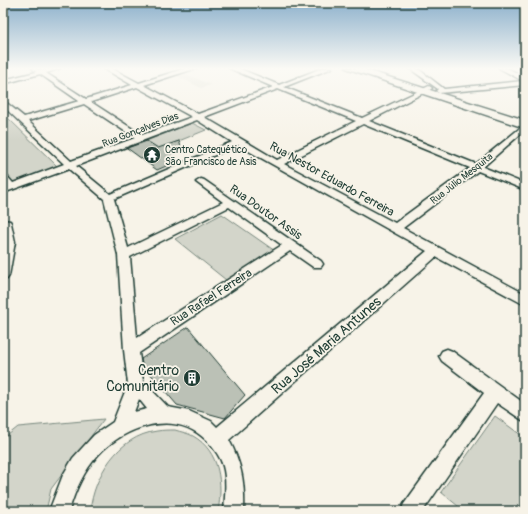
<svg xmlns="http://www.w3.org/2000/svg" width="528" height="514" font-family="Pangolin,sans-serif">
<rect width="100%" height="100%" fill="#f7f3e8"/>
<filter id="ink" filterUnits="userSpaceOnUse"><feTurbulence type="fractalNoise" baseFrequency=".025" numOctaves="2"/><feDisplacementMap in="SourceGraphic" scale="8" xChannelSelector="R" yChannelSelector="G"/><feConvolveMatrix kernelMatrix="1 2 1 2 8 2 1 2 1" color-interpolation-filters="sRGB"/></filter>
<g filter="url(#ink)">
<polygon fill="#e5e4d9" points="186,74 211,85 201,88 177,76"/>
<g fill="#d3d5ca" stroke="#79897f">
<polygon points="3,113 58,167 13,184 3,174"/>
<polygon points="192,123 206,130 159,149 146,141"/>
<polygon points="222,214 275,251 226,280 175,239"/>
<polygon points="495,416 525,438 525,511 464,511 441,492"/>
<polygon points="104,419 51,489 46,511 3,511 3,439 18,427"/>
<path d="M175,430C181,432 188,433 193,436C220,451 223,484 218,511H90C94,476 118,436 157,431C163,430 169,430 175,430Z"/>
</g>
<g fill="#bbc1b6" stroke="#1f3d34">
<polygon points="147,141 158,148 179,141 182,149 168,155 178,161 157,170 127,148"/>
<polygon points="188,327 245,395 225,418 177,405 142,364 141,359"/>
</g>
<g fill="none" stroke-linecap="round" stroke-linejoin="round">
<defs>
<g id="street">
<path d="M32,68L42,70L61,68L46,73L86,99L132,85L103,68H111L139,83L186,68H197L144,85L198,114L273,87L229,68H238L279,85L322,68H332L284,87L362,118L429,86L432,88L431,89L369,121L476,164L525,124V130L483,167L525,184V190L478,171L403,228L525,294V305L436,257L229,440C242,464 245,484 244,511H224C225,496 227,480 223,466C220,456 213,447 206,440C175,409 125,426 98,455C84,471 75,490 69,511H49L63,475L73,458L94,435L113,422L128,384L124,350L118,255L104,199L69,169L3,193V187L6,186L3,183V174L6,175L13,183L64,164L3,106V100L24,117L79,101L40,74L3,84V80L36,72ZM137,87L192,117L142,135L91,102ZM278,89L356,121L277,160L204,117ZM84,104L135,138L71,161L28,121ZM197,120L232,142L110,194L76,166ZM363,124L470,168L395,223L284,164ZM238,145L427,251L217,427L211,421L189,411L168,407L143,381L139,353L290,251L313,267H321L323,264L321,261L204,180L201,179L196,182L223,202L128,248L114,199ZM229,207L282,245L137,338L130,257ZM139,399L147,409L134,412Z"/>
<polygon points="409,68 417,68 444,89 523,81 499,68 507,68 525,77 525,85 439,93 436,91 438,89"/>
<polygon points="3,220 10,221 11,223 15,242 9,276 7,279 3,281"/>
<polygon points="447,349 452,351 525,404 525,422 497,403 423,511 401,511 404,504 484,393 442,361 439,356 442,351"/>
</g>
<polygon id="secondary" points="346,68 360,68 525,120 525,128"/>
</defs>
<use href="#street" stroke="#1f3d34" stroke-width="3"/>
<use href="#secondary" stroke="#1f3d34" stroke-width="3"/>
<use href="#street" fill="#f7f3e8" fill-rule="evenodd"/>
<use href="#secondary" fill="#f7f3e8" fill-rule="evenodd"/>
</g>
</g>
<linearGradient id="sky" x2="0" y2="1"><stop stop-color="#8db1cc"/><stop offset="0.49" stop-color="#fbfaf5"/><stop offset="1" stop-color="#fbfaf5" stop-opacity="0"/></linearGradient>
<rect width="528" height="140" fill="url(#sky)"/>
<defs>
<symbol id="temple-disc" viewBox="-11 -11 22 22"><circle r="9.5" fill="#1f3d34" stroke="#f7f3e8"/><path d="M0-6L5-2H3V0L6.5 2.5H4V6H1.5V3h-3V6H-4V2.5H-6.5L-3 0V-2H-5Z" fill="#fff"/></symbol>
<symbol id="building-disc" viewBox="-11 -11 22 22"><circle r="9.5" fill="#1f3d34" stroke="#f7f3e8"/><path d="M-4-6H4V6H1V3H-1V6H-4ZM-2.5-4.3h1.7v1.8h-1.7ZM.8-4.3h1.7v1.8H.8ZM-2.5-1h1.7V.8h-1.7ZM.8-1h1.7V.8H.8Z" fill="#fff"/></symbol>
</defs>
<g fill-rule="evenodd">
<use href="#temple-disc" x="142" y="145" width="20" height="20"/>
<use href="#building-disc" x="182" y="368" width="20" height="20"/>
</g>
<g text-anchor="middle" stroke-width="3.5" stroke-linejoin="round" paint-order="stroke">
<g font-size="10" fill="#1f3d34" stroke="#f7f3e8">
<text transform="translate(140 129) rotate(-21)" y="4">Rua Gonçalves Dias</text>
<text transform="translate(461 178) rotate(-38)" y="4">Rua Júlio Mesquita</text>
</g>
<g font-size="10" fill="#1f3d34" stroke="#f7f3e8" text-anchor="start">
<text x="165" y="153">Centro Catequético<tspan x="165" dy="12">São Francisco de Asis</tspan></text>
</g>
<g font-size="12" fill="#1f3d34" stroke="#f7f3e8">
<text transform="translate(332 179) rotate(29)" y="4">Rua Nestor Eduardo Ferreira</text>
<text transform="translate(266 212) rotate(35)" y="4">Rua Doutor Assis</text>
<text transform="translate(211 297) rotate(-33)" y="4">Rua Rafael Ferreira</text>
</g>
<g font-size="14" fill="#1f3d34" stroke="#f7f3e8">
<text transform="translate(326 345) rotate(-41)" y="5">Rua José Maria Antunes</text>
</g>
<g font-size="14" fill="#1f3d34" stroke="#f7f3e8" text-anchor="end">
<text x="179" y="375">Centro<tspan x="179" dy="16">Comunitário</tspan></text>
</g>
</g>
<rect width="528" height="514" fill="none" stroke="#f7f3e8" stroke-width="16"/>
<rect x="8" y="8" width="512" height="498" fill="none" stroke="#1f3d34" stroke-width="1.5" filter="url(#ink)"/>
</svg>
